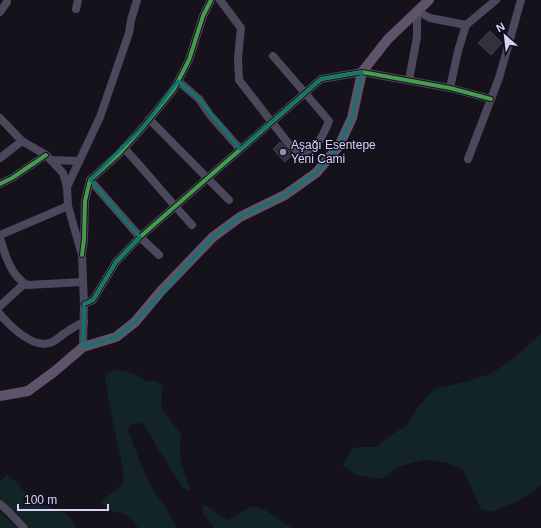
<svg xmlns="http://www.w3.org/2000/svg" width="541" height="528" font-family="Arial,sans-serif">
<rect width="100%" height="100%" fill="#15121c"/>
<g fill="#122426">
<path d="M541,334V485C527,498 509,505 491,512L481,509L462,468L444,462L423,460L398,467L382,479L357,475L343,466L352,449L361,447H376L390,436L407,425L418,407L434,389L469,381L492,373L514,358Z"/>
<polygon points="114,370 124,371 137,375 146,381 154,380 163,386 161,402 163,410 181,435 180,452 181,463 191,492 183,488 155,444 148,430 144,424 137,423 130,425 128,430 141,464 152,489 169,513 177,528 138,528 134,521 124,514 108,510 100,502 117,489 123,483 123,470 110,407 105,378 106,374"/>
<polygon points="7,474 16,482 23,490 39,504 56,509 68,515 77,528 30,528 15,511 0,499 0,482"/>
<polygon points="203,506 207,506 227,520 252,506 265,510 292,528 214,528 203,514"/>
<polygon points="0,512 17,528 0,528"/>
</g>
<g fill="#34303e" stroke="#423d4e">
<polygon points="490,31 502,43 491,55 478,43"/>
<polygon points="280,142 287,149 293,154 285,162 273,149"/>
</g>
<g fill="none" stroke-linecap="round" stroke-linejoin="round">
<g stroke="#4b485b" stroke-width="8">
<path d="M220,0L241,28L238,58L239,80L288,143C291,146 295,150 299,151C316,155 324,133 329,121L305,93L273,56"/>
<polyline points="76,9 78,0"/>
<polyline points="0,12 7,2 7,0"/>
<polyline points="409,80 417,37 417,11 430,18 466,25"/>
<polyline points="178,81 199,99 210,115 240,149"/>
<polyline points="450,88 458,51 466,25 496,0"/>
<polyline points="0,118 22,141 46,155 63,173 67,187 68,206 82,255 84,304 83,347"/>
<polyline points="149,119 229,200"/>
<path d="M124,148C147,173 169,200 192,225"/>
<polyline points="0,158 22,141"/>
<polyline points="468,159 499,78 521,0"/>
<polyline points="51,160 79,161"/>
<polyline points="90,180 140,237 159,255"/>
<polyline points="0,184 12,178 46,155"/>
<polyline points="67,187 100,117 129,33 131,20 137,0"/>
<polyline points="0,235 68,206"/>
<path d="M0,238C5,255 11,276 27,285L83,282"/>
<polyline points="82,255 84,239 85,201 90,180 119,154 145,125 174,89 189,60 203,16 211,0"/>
<polyline points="84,304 93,300 116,262 140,237 321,79 362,72 450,88 491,99"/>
<polyline points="0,306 24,284"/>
<path d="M0,314C10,326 32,348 49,343C55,342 60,336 65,333C71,329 77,325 84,322"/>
<polyline points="0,504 9,512 24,528"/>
</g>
<polyline stroke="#5f536c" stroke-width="10" points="0,396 28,391 55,371 83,347 116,337 135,322 161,291 213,237 240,217 285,195 316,173 339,146 352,118 362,72 388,39 429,0"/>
<defs>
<g id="cycleway">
<polyline points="0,184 12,178 46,155"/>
<polyline points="82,255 84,239 85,201 90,180 119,154 145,125 174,89 189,60 203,16 211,0"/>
<polyline points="84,304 93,300 116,262 140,237 321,79 362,72 450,88 491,99"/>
</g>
</defs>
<use href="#cycleway" stroke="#130f1f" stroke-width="6"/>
<use href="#cycleway" stroke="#469c4c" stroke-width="4"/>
</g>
<path fill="none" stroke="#0f766e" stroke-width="3" stroke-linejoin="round" d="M362,72L352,118L339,146L316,173L285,195L240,217L213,237L135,322L116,337L83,347L84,304L93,300L116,262L140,237L90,180L145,125L178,81L199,99L240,149L321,79Z"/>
<circle fill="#958eac" stroke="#130f1f" stroke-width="1.5" cx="283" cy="152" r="4"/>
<g text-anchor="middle" stroke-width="3" stroke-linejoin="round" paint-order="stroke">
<g font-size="12" fill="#dad1fa" stroke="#130f1f" text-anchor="start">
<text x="291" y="149">Aşağı Esentepe<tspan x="291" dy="14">Yeni Cami</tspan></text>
</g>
</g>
<g transform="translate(505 36) rotate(332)" stroke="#130f1f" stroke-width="3" paint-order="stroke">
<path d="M0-3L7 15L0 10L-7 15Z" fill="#dad1fa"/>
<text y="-6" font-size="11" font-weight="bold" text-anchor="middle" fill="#dad1fa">N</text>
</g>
<path d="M18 504v6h90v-6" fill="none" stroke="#dad1fa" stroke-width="2"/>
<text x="24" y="504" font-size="12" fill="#dad1fa" stroke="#130f1f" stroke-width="3" paint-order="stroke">100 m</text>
</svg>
